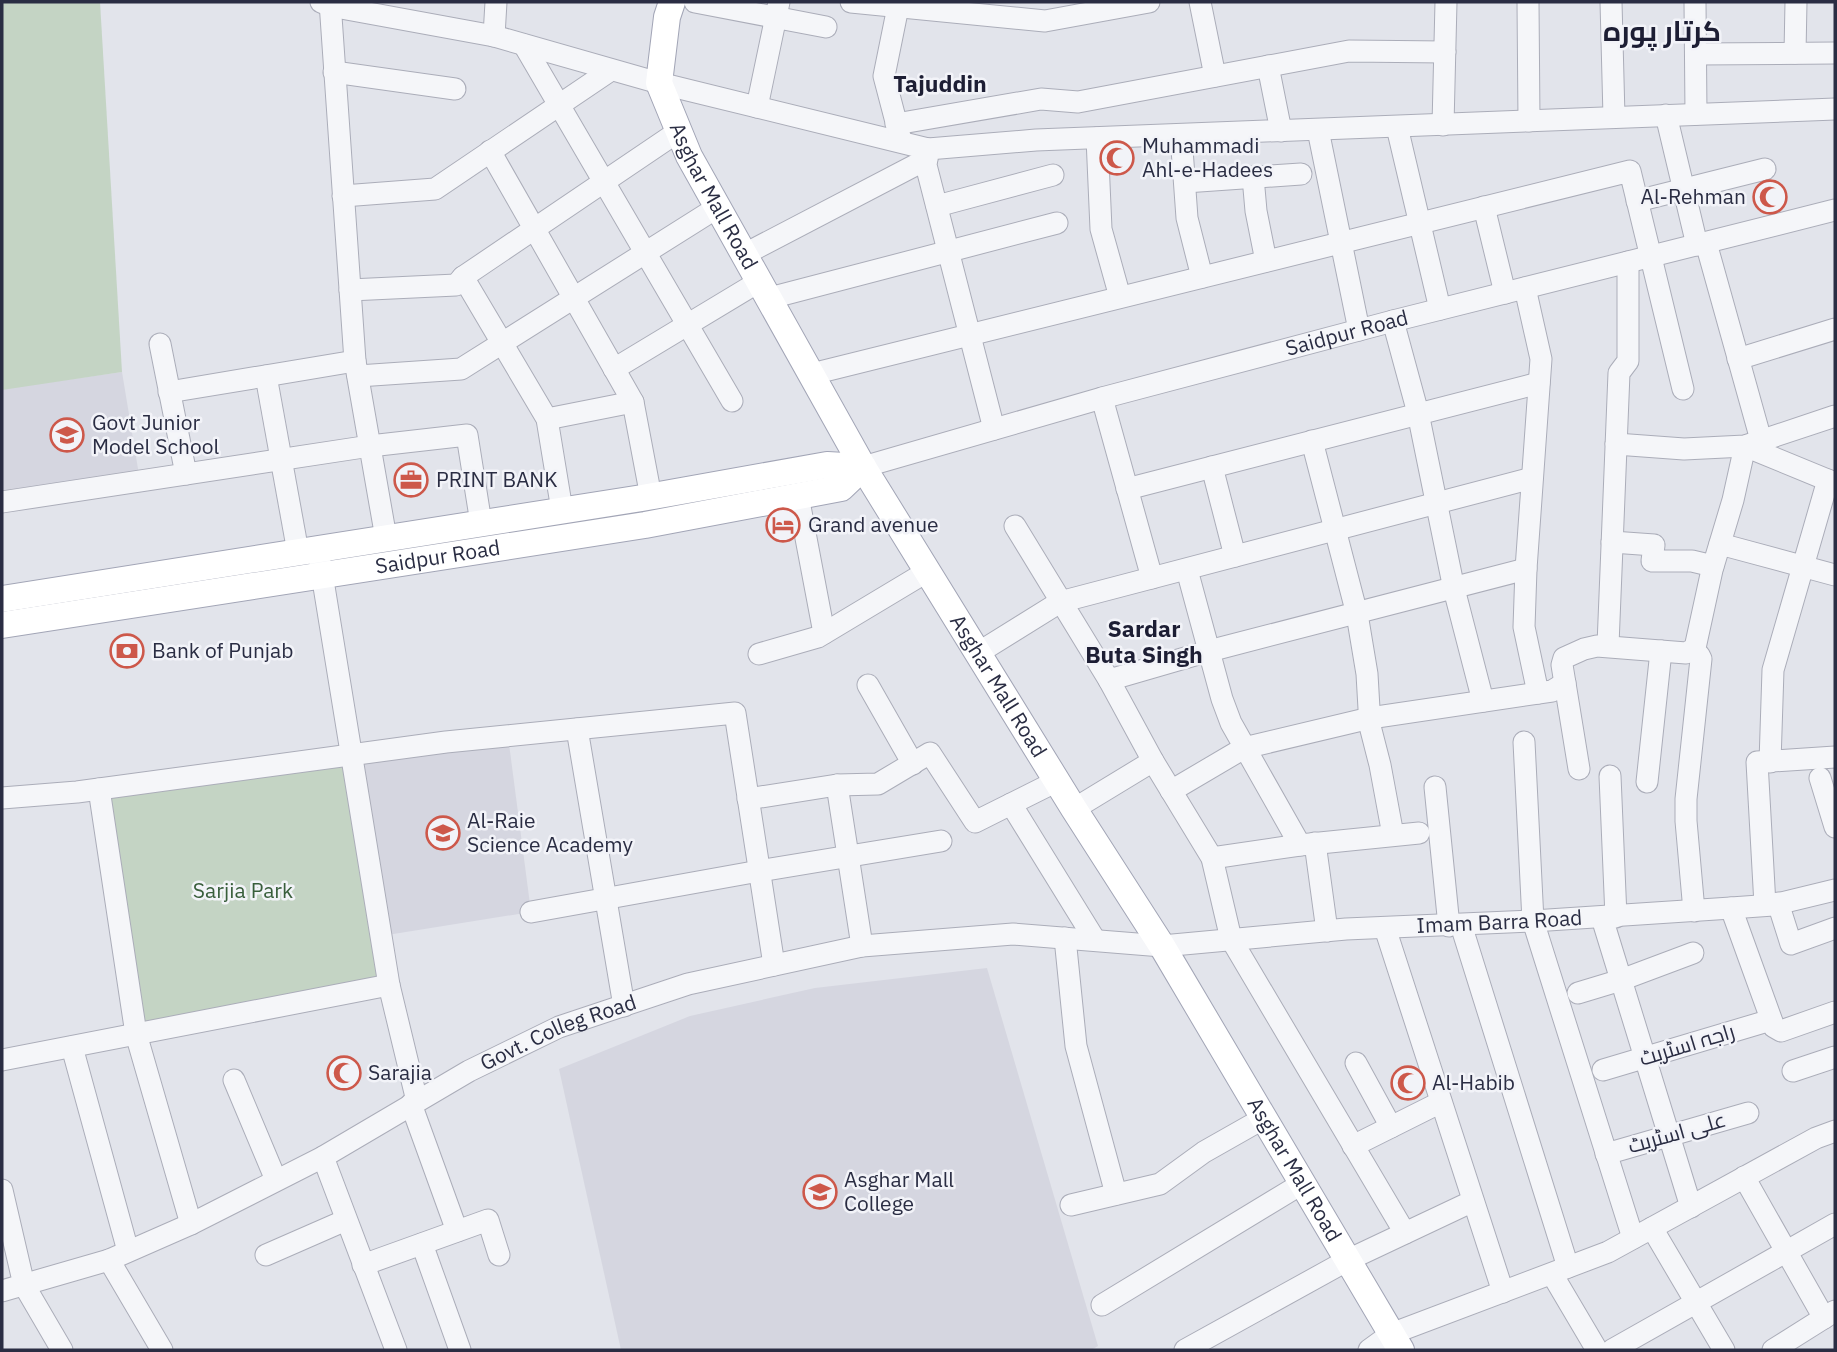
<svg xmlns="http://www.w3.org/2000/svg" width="1837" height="1352" font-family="'IBM Plex Sans',Cairo,sans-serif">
<rect width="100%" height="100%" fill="#e2e4eb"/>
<g fill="#d5d6e0">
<polygon points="122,372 140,481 2,502 2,389"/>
<polygon points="508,736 531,912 381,936 352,755"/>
<polygon points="987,968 1098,1346 1091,1350 621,1350 559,1069 690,1016 815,988"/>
</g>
<g fill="#c4d4c4">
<polygon points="2,2 100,2 122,372 2,390"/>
<polygon points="352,755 389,985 136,1034 99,789"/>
</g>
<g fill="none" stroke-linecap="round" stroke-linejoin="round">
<defs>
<g id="minor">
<polyline points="321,2 330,6 494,36 659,83 928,149 1036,140 1835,109"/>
<polyline points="330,2 355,361 386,538"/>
<polyline points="695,2 826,27"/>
<polyline points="851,2 1045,21 1149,2"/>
<polyline points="899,2 884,76 900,137"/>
<polyline points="1200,2 1215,76"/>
<polyline points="1528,2 1529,121"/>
<polyline points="1611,2 1614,117"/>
<polyline points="1695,2 1696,114"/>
<polyline points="494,36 496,2"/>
<polyline points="524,45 732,401"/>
<polyline points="1795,53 1796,2"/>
<polyline points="1696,54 1835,53"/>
<polyline points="1268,66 1281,131"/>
<polyline points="334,72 455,89"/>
<polyline points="757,107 779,2"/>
<polyline points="1666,115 1697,245"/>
<polyline points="896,124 1041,99 1078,102 1349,51 1445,52"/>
<polyline points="1443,125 1446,2"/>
<polyline points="1397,127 1440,309"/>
<polyline points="1318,130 1359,330"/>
<polyline points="1181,135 1187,218 1202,277"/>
<polyline points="1097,138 1101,229 1120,297"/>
<polyline points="928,149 926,165 994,429"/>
<polyline points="490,151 633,402 651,497"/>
<polyline points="1253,177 1256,211 1266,261"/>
<polyline points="1185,182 1301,174"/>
<polyline points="343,196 435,189 611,70"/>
<polyline points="1637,201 1765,169"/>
<polyline points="937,206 1053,175"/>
<polyline points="1484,207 1505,293"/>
<polyline points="1706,243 1761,440"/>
<polyline points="745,254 927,159"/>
<polyline points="463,277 547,419 562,510"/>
<polyline points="1525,288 1541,359 1526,569 1524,627 1538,693"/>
<polyline points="350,290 456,285 463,277 679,131"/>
<polyline points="770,298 1057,223"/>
<polyline points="1393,321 1418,413 1454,589 1483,701"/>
<polyline points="160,344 186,474"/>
<polyline points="1738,359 1835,329"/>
<polyline points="614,369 760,281"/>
<polyline points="812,374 1630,171 1683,389"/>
<polyline points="266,376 298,552"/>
<polyline points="358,376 461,369 718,207"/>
<polyline points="169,392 355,361"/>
<polyline points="1102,398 1152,578"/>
<polyline points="547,419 633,402"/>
<polyline points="1312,441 1357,614 1367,674 1370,726 1380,765 1393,835"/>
<polyline points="1616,444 1684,449 1745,446 1835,416"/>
<path id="s1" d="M863,467L1102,398L1393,321L1835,210"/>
<polyline points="1212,467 1235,556"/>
<polyline points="1127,489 1539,383"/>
<polyline points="798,496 824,633"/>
<polyline points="2,502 370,446 467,435 481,523"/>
<polyline points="1015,526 1109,680 1153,761 1212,858 1231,939 1405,1233"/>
<polyline points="1612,542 1654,545 1652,561 1692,561 1713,566"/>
<polyline points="1720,544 1835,575"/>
<polyline points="320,562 389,985 417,1101"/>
<polyline points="1187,570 1222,699 1231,723 1300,845"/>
<polyline points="1608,645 1619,373 1628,361 1628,262"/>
<polyline points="1692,651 1699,655 1701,659 1686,799 1686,821 1694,911"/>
<polyline points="978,653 1060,602 1532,478"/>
<polyline points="759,654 818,637 928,571"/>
<polyline points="1109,680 1209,651 1526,569"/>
<polyline points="868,685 913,764"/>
<polyline points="577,729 624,1006"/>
<polyline points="1524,742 1533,921 1633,1238"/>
<polyline points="1770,762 1773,670 1828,480"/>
<polyline points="1579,769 1562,665 1564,658 1584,649 1597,646 1686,653 1695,648 1712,570 1733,500 1745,446 1835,483"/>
<polyline points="1610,776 1616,917"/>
<polyline points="1820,778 1835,827"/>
<polyline points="1647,782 1661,651"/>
<polyline points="837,785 862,946"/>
<polyline points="1435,787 1449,926"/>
<polyline points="99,789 136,1034 191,1224"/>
<polyline points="1171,791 1244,748 1370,718 1552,691 1565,683"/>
<polyline points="2,798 77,792 446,742 735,713 774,965"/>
<polyline points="748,799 837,785 878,784 930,753 975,822 1057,781"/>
<polyline points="1011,804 1095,940"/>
<polyline points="1074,809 1153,761"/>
<polyline points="1315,843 1327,931"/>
<polyline points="1212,858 1300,845 1419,833"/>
<polyline points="1778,903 1791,944 1835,928"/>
<polyline points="1765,905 1757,762 1835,757"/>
<polyline points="1731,908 1774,1027 1781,1031 1835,1012"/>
<polyline points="531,912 759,871 941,841"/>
<polyline points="1602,918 1691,1207"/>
<polyline points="1461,925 1568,1267"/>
<polyline points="1385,928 1503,1292"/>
<polyline points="1065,938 1076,1046 1116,1194"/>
<polyline points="1578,993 1621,980 1693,953"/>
<polyline points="72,1047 128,1251"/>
<polyline points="2,1060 389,985"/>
<polyline points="1356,1063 1391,1127"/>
<polyline points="1603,1070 1771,1020"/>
<polyline points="1793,1071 1835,1057"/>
<polyline points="234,1080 276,1180"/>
<polyline points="411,1104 457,1231"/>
<polyline points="1353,1146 1441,1102"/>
<polyline points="1606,1154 1748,1113"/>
<polyline points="323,1157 396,1350"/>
<polyline points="1744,1177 1824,1318"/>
<polyline points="2,1190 24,1285 62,1350"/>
<polyline points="1071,1205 1160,1184 1204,1152 1264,1118"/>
<polyline points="1652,1228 1724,1350"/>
<polyline points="422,1244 460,1350"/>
<polyline points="266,1255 346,1220"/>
<polyline points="109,1260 162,1350"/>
<polyline points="363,1265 488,1220 499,1255"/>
<polyline points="1552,1274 1597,1350"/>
<path id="s2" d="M2,1291L109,1260L191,1224L323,1157L469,1071L559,1027L688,984L862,946L1013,934L1162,946L1346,929L1533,921L1731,908L1773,905L1835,890"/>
<polyline points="1102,1305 1303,1183"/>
<polyline points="1185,1350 1348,1260 1473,1201"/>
<polyline points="1369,1350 1391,1334 1608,1252 1816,1138 1835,1131"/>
<polyline points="1612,1350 1835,1224"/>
<polyline points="1773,1350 1835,1311"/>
</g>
<g id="major">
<path id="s3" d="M672,2L667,17L659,83L689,156L863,467L1074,809L1162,946L1401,1350"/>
<polyline points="2,599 642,498 827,465 863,467"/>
<path id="s4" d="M2,625L645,525L841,488L863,467"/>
</g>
</defs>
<use href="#minor" stroke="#abadb9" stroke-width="23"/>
<use href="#major" stroke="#a2a5b6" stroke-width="28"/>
<use href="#minor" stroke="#f5f6f9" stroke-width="21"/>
<use href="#major" stroke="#fff" stroke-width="26"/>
</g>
<defs>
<symbol id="mosque-ring" viewBox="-11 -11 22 22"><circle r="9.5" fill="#f2f3f8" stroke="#cd584a" stroke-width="1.5"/><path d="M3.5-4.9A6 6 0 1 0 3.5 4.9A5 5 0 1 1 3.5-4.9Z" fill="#cd584a"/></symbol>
<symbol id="school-ring" viewBox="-11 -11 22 22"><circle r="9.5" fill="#f2f3f8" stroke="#cd584a" stroke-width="1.5"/><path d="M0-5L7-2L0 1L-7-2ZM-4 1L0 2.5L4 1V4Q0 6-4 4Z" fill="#cd584a"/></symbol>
<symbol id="office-ring" viewBox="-11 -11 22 22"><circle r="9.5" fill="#f2f3f8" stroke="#cd584a" stroke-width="1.5"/><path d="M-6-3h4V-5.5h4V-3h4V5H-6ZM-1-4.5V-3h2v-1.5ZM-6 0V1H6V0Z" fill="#cd584a"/></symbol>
<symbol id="hotel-ring" viewBox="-11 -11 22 22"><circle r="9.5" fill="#f2f3f8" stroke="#cd584a" stroke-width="1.5"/><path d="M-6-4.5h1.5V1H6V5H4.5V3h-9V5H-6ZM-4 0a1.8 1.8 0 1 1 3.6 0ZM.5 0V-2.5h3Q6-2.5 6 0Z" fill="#cd584a"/></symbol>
<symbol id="bank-ring" viewBox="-11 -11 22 22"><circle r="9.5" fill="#f2f3f8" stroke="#cd584a" stroke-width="1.5"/><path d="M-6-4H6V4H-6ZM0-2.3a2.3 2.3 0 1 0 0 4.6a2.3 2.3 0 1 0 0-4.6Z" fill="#cd584a"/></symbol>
<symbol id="university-ring" viewBox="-11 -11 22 22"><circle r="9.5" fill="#f2f3f8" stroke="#cd584a" stroke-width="1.5"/><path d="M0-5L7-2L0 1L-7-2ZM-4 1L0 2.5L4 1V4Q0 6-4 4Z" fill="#cd584a"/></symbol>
</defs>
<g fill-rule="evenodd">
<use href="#mosque-ring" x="1098" y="139" width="38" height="38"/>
<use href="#mosque-ring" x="1751" y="178" width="38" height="38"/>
<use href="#school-ring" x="48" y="416" width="38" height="38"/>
<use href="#office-ring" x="392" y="461" width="38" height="38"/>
<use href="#hotel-ring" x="764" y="506" width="38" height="38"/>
<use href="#bank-ring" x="108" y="632" width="38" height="38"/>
<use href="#school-ring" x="424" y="814" width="38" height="38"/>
<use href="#mosque-ring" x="325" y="1054" width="38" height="38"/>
<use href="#mosque-ring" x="1389" y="1064" width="38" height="38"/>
<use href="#university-ring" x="801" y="1173" width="38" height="38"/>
</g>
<g text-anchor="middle" stroke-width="5" stroke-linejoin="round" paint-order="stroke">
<g font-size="21" fill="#2a2d43" stroke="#f2f3f8" text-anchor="start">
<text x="1142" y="153">Muhammadi<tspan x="1142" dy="24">Ahl-e-Hadees</tspan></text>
<text x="1746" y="204" text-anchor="end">Al-Rehman</text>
<text x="92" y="430">Govt Junior<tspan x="92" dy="24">Model School</tspan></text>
<text x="436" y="487">PRINT BANK</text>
<text x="808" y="532">Grand avenue</text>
<text x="152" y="658">Bank of Punjab</text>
<text x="467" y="828">Al-Raie<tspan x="467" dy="24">Science Academy</tspan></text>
<text x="368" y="1080">Sarajia</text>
<text x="1432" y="1090">Al-Habib</text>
<text x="844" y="1187">Asghar Mall<tspan x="844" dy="24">College</tspan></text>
</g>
<g font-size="21" fill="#2a2d43" stroke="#f2f3f8">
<text dy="7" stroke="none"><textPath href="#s3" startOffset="208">Asghar Mall Road</textPath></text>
<text dy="7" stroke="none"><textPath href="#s1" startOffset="502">Saidpur Road</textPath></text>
<text dy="7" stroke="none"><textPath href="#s4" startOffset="441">Saidpur Road</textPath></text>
<text dy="7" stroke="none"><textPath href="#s3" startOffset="775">Asghar Mall Road</textPath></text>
<text dy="7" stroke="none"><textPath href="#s2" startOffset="1572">Imam Barra Road</textPath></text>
<text dy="7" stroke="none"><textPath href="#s2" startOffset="616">Govt. Colleg Road</textPath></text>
<text transform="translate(1687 1045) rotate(-17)" y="7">راجہ اسٹریٹ</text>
<text transform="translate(1677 1133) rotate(-16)" y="7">علی اسٹریٹ</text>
<text dy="7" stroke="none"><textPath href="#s3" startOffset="1342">Asghar Mall Road</textPath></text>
</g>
<g font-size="21" fill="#385e3b" stroke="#f2f3f8">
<text x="243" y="898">Sarjia Park</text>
</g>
<g font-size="23" font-weight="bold" fill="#1d1e34" stroke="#f2f3f8">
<text x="940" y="92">Tajuddin</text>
<text x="1144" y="637">Sardar<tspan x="1144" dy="26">Buta Singh</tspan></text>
</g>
<g font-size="28" font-weight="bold" fill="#1d1e34" stroke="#f2f3f8">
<text x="1662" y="41">کرتار پورہ</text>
</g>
</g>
<rect width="1837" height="1352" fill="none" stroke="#2a2d43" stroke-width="7"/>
</svg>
